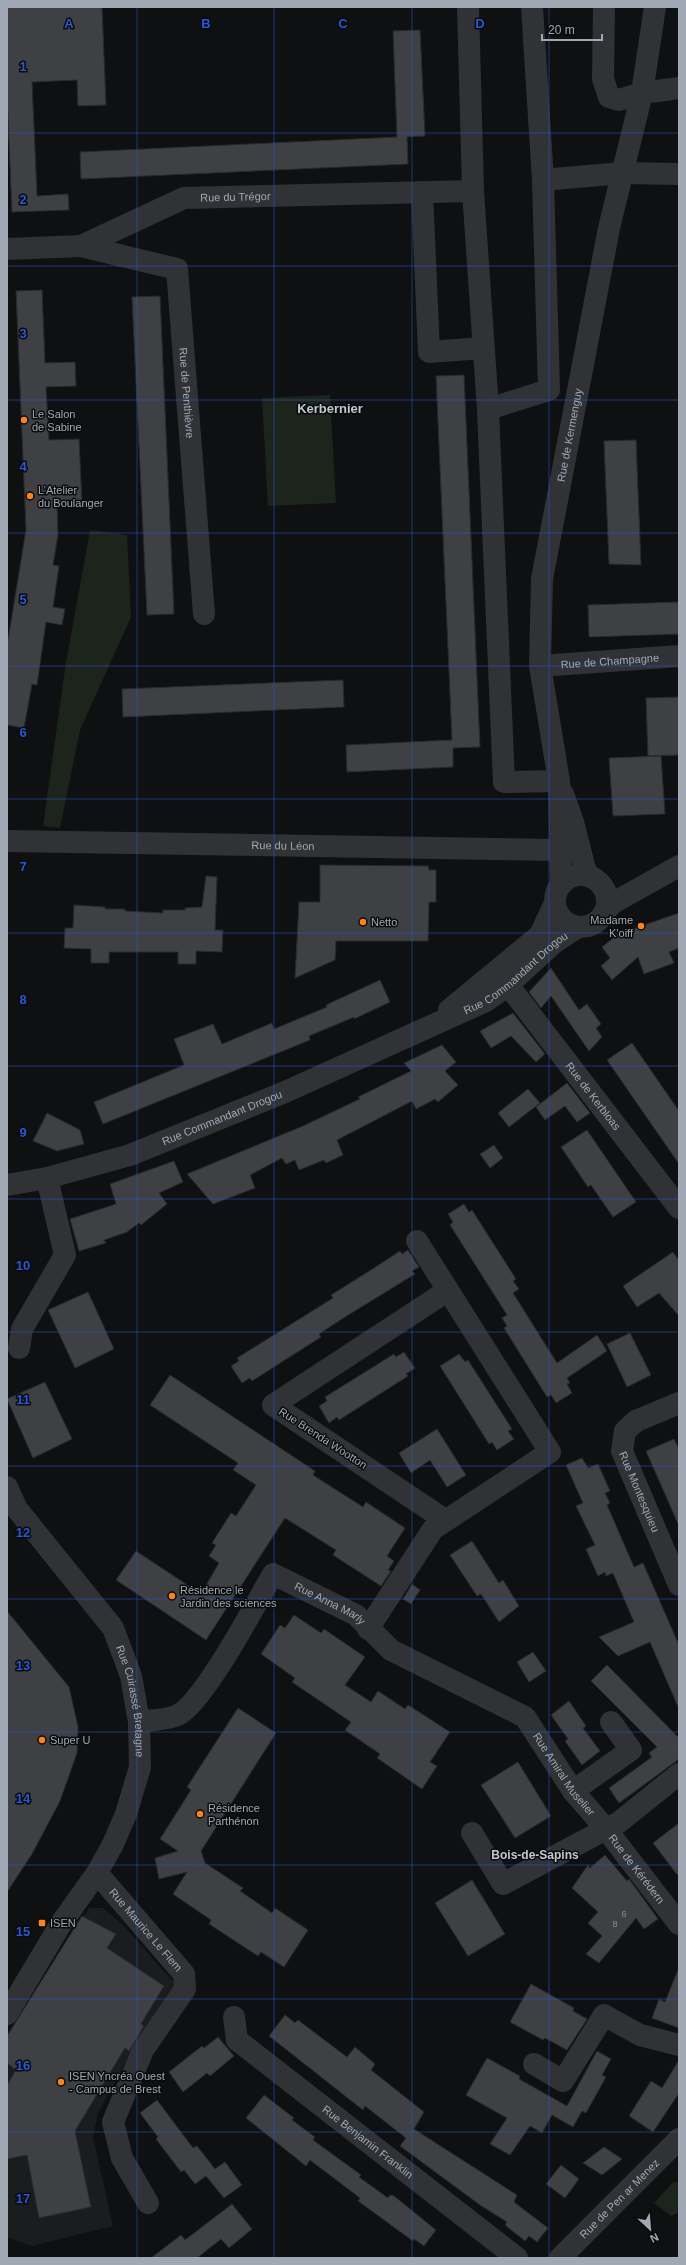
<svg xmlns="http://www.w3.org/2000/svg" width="686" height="2265" font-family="Helvetica,sans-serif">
<rect width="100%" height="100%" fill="#0f1011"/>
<polygon fill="#1b1c1e" points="89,1908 103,1908 122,1924 176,1985 131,2052 98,2113 93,2137 113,2226 32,2246 7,2237 7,2036"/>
<g fill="#1c241c">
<polygon points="330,395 336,503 268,506 262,398"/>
<polygon points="90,530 127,535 131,617 80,730 60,828 43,826 66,662"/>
<polygon points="673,2182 679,2183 679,2212 671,2216 654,2203"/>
</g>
<g fill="#3e4044" stroke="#292a2d">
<polygon points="7,7 102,7 106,105 78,106 77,80 32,82 37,196 68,194 69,210 12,212 7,95"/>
<polygon points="420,30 425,136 407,137 408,164 81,179 80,152 397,137 393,31"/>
<polygon points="42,290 45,363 75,362 76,386 46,387 49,440 79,439 82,505 57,506 58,535 53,565 59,566 53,607 65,609 62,625 46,622 37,685 32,684 24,728 7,725 7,646 26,530 16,291"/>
<polygon points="160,296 174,614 147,615 132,297"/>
<polygon points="464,375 480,747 453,748 453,767 347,772 346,745 452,740 436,376"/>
<polygon points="636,440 641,565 609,564 604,441"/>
<polygon points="679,602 679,634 589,637 588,605"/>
<polygon points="343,680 344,707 123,717 122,689"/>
<polygon points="679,697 679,755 648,756 646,698"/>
<polygon points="661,756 665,814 613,816 609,758"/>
<polygon points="320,865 428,866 429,870 436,870 436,902 429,902 428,941 336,941 335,960 295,978 299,902 320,902"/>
<polygon points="206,876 217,877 215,930 223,930 222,952 196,951 196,964 178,964 178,952 109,952 109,963 91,963 91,949 64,948 65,928 73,928 74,905 105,907 105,909 125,909 125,911 163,913 163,910 185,910 185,908 202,907"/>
<polygon points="679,913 679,948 669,952 674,963 644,974 638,957 612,980 601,966 610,958 602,947 626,928 627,931"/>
<polygon points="551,968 579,1010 587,1004 601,1024 596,1028 602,1037 589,1051 551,996 541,1008 529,992"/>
<polygon points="380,980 390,1002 354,1019 354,1017 309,1036 310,1040 103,1124 94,1102 184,1065 174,1039 213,1024 222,1044 272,1023 274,1029 327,1007 326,1005"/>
<polygon points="513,1013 545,1054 536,1062 511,1036 491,1048 480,1031"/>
<polygon points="632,1043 679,1111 679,1164 607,1060"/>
<polygon points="442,1045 456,1062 445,1071 458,1085 438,1102 435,1099 416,1109 412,1101 337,1140 343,1155 326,1163 324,1160 299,1170 295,1160 286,1164 282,1158 250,1175 255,1188 213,1204 187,1174 303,1126 360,1099 358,1097 411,1071 404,1063"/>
<polygon points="567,1083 590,1113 577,1122 565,1106 545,1120 536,1107"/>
<polygon points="528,1089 540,1103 509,1127 498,1113"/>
<polygon points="47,1113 80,1130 84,1144 57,1151 33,1141"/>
<polygon points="587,1130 636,1202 613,1217 591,1185 588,1187 561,1147"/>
<polygon points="494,1145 503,1158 490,1168 480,1154"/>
<polygon points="174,1161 183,1182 159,1193 167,1204 141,1225 139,1223 127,1232 104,1240 106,1243 79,1251 70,1219 116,1204 110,1184"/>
<polygon points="464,1204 469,1212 472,1210 516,1279 513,1281 519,1289 513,1293 557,1363 597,1335 607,1351 567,1378 570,1383 567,1384 572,1393 556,1403 551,1395 547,1397 504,1328 507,1326 502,1318 507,1315 450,1225 453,1222 448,1214"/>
<polygon points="408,1250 419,1267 412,1271 415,1274 345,1317 319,1334 321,1337 252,1381 250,1378 242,1383 231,1366 239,1361 237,1358 333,1298 331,1295 374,1268 400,1251 402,1254"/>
<polygon points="673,1252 679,1261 679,1316 659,1293 637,1307 623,1286"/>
<polygon points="88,1292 114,1349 75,1368 48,1310"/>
<polygon points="630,1333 651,1375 627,1387 607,1344"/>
<polygon points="404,1352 415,1368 406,1374 408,1376 339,1420 337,1417 329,1423 319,1406 327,1401 325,1397 394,1354 396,1357"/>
<polygon points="459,1354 465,1362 468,1360 512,1429 508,1431 514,1439 497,1450 492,1442 489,1444 440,1366"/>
<polygon points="170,1375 315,1471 313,1475 363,1507 366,1502 405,1528 387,1556 394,1561 388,1570 391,1571 381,1586 333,1555 336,1550 285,1518 206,1640 116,1580 136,1551 201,1594 219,1563 209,1556 216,1545 212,1543 231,1513 236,1516 256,1485 233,1470 238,1463 150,1405"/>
<polygon points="45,1382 72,1439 33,1458 7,1399"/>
<polygon points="437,1429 466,1475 447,1487 430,1460 411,1473 399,1453"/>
<polygon points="674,1439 679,1449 679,1526 646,1451"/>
<polygon points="582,1458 588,1468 598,1464 610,1491 605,1493 610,1503 607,1505 634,1567 643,1563 679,1645 679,1709 650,1642 618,1656 599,1637 634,1622 613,1573 606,1576 605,1572 598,1576 586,1549 595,1545 576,1506 583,1503 566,1465"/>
<polygon points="472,1541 499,1583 503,1580 519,1606 499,1622 481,1594 477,1596 450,1555"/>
<polygon points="412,1584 420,1590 411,1604 403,1599"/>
<polygon points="7,1611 69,1687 78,1727 77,1753 60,1801 32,1854 7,1892"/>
<polygon points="294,1615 321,1633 324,1629 365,1657 345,1685 371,1702 378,1691 405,1709 408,1705 450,1732 430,1762 437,1766 422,1789 377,1758 380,1754 345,1730 351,1722 292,1682 295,1678 261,1654 280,1625 285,1628"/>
<polygon points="533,1652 546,1671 529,1682 517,1662"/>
<polygon points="607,1665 679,1738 679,1759 619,1803 609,1788 652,1757 649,1753 657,1747 591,1681"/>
<polygon points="569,1701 586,1726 583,1728 600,1751 582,1765 565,1741 568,1739 551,1715"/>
<polygon points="238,1708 276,1733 201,1851 205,1863 243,1888 240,1891 272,1913 275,1908 308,1930 284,1967 261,1952 258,1956 209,1924 211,1920 173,1894 187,1872 159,1879 155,1858 178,1851 160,1839 191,1790 187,1787"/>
<polygon points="518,1762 551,1816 515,1838 481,1785"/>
<polygon points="679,1823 679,1877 653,1843"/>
<polygon points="605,1855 627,1881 629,1879 658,1919 644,1929 636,1918 599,1963 586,1954 602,1936 588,1923 598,1912 572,1888 588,1865 590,1868"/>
<polygon points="472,1880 505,1934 468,1956 435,1903"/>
<polygon points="82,1916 116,1934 107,1948 164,1986 141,2024 144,2026 129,2051 125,2048 75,2131 91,2207 39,2218 27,2155 7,2159 7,2085 16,2070 7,2063 7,2036"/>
<polygon points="678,1970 679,1970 679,2028 652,2018 659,1999 665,2002"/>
<polygon points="531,1984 574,2008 573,2011 587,2019 567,2050 545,2038 543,2040 510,2022"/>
<polygon points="285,2015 295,2023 298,2020 347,2057 355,2047 375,2064 371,2070 424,2112 414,2129 517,2195 514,2202 548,2228 537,2242 529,2236 525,2241 505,2225 507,2222 480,2205 400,2146 406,2138 365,2106 363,2110 269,2036"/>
<polygon points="218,2037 234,2056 210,2076 207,2073 183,2092 169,2072 202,2046 204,2048"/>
<polygon points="597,2051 611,2059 602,2075 606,2077 586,2113 582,2111 573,2127 552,2115 542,2133 530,2126 510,2155 490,2144 507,2118 466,2095 487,2058 520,2076 519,2079 567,2106"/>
<polygon points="679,2060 679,2093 653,2132 629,2116 651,2081 662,2088"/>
<polygon points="264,2095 294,2118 292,2120 315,2137 313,2140 361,2175 359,2177 388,2198 390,2195 394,2196 436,2230 424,2246 414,2239 413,2241 358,2201 360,2198 310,2160 306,2166 246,2118"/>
<polygon points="157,2100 193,2148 197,2146 215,2169 225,2162 242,2185 224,2198 206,2176 195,2184 184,2170 181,2172 156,2139 158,2137 140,2113"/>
<polygon points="604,2147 622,2159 602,2175 583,2163"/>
<polygon points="561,2165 579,2179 565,2198 546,2184"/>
<polygon points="232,2204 252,2229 229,2248 221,2239 197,2258 151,2258 181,2235 185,2240"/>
</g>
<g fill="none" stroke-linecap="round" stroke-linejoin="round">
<g stroke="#303236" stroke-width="22">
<polyline points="468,7 473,191 488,409"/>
<polyline points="532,7 543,180 549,390 488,409 489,434 504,782 559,781"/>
<polyline points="604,7 603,79 609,97 619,100 642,93 679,88"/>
<polyline points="543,180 622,173 679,174"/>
<polyline points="422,192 429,352 483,348"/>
<path id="s1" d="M81,246L177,269L204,614"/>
<path id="s2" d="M7,249L81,246L184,198L473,191"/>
<path id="s3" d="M540,666L679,656"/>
<polyline points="563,794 573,822 585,869 590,877"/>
<path id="s4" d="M7,841L559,850"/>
<circle cx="581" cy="901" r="26"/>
<path id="s5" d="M561,884L559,781L540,666L542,579L609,228L642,93L655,7"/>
<polyline points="605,911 613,903 679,866"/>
<path id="s6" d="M508,985L679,1208"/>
<polyline points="449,1010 540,935 555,903"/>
<path id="s7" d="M7,1185L47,1178L130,1155L285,1092L486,1001L508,985L555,942L578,927"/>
<polyline points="19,1348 22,1329 65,1255 47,1178"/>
<path id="s8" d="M679,1403L636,1421L625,1431L622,1451L679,1585"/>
<path id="s9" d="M7,1487L17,1509L113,1628L131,1676L139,1722L140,1767L126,1814L113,1844L97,1873L62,1922L7,2014"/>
<polyline points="445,1520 273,1405 447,1291"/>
<polyline points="368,1629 433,1529 550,1452 417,1241"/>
<path id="s10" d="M139,1722C151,1720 168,1720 178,1715C204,1702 256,1603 273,1574L356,1615L391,1650L525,1717L573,1791L606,1829L503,1884L472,1833"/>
<path id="s11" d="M679,1774L618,1823L606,1829L679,1924"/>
<polyline points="573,1791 631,1750 611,1722"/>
<path id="s12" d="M97,1873L184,1974L185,1989L143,2050L113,2122L122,2158L148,2203"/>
<path id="s13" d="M234,2017L237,2040L517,2258"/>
<polyline points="534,2064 563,2081 604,2015 640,2035 679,2045"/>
<path id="s14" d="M560,2258L679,2139"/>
</g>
</g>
<path fill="none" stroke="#2a57d4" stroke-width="1" stroke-opacity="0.55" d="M137,7V2258M274,7V2258M412,7V2258M549,7V2258M7,133H679M7,266H679M7,400H679M7,533H679M7,666H679M7,799H679M7,933H679M7,1066H679M7,1199H679M7,1332H679M7,1466H679M7,1599H679M7,1732H679M7,1865H679M7,1999H679M7,2132H679"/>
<g fill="#fb831d" stroke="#0a0b0c" stroke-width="1.5">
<circle cx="24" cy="420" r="4"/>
<circle cx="30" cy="496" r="4"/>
<circle cx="363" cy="922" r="4"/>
<circle cx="641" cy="926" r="4"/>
<circle cx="172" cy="1596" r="4"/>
<circle cx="42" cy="1740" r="4"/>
<circle cx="200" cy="1814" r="4"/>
<rect x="38" y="1919" width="8" height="8" rx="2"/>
<circle cx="61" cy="2082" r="4"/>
</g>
<g text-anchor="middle" stroke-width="3" stroke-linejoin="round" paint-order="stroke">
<g font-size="9" fill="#888f97">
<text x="624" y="1917">6</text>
<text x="615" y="1927">8</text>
</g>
<g font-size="11" fill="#a0a9b3" stroke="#0a0b0c">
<text dy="4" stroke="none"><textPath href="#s2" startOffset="239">Rue du Trégor</textPath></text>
<text dy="4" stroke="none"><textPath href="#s1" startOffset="223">Rue de Penthièvre</textPath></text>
<text dy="4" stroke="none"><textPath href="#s5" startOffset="453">Rue de Kermenguy</textPath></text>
<text dy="4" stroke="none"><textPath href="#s3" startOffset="70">Rue de Champagne</textPath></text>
<text dy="4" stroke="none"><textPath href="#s4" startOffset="276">Rue du Léon</textPath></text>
<text dy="4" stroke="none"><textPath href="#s7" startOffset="555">Rue Commandant Drogou</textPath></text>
<text dy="4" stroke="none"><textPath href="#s6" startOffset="140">Rue de Kerbloas</textPath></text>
<text dy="4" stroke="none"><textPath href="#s7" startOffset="226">Rue Commandant Drogou</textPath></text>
<text transform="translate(323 1438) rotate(33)" y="4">Rue Brenda Wootton</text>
<text dy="4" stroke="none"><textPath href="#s8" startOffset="126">Rue Montesquieu</textPath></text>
<text dy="4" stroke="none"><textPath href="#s10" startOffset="275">Rue Anna Marly</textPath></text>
<text dy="4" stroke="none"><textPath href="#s9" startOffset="253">Rue Cuirassé Bretagne</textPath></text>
<text dy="4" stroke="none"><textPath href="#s10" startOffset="572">Rue Amiral Muselier</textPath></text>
<text dy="4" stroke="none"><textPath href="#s11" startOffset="142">Rue de Kérédern</textPath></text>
<text dy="4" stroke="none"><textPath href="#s12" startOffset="75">Rue Maurice Le Flem</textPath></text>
<text dy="4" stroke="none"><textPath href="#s13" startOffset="189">Rue Benjamin Franklin</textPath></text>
<text dy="4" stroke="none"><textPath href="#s14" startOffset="84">Rue de Pen ar Menez</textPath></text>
</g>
<g font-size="11" fill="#a0a9b3" stroke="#0a0b0c" text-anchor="start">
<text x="32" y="418">Le Salon<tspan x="32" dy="13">de Sabine</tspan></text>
<text x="38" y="494">L’Atelier<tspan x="38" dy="13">du Boulanger</tspan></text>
<text x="633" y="924" text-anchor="end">Madame<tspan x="633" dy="13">K'oiff</tspan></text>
<text x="371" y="926">Netto</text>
<text x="180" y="1594">Résidence le<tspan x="180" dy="13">Jardin des sciences</tspan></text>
<text x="50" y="1744">Super U</text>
<text x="208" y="1812">Résidence<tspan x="208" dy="13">Parthénon</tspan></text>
<text x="50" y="1927">ISEN</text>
<text x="69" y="2080">ISEN Yncréa Ouest<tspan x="69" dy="13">- Campus de Brest</tspan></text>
</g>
<g font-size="12" font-weight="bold" fill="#c1c7ce" stroke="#0a0b0c">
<text x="535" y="1859">Bois-de-Sapins</text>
</g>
<g font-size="13" font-weight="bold" fill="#c1c7ce" stroke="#0a0b0c">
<text x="330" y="413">Kerbernier</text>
</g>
</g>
<g font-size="13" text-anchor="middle" font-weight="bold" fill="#2a57d4" stroke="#0a0b0c" stroke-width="3" stroke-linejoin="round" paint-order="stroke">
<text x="69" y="28">A</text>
<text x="206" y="28">B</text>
<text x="343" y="28">C</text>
<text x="480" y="28">D</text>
<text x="23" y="71">1</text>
<text x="23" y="204">2</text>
<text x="23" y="338">3</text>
<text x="23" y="471">4</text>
<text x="23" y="604">5</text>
<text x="23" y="737">6</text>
<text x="23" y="871">7</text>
<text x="23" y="1004">8</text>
<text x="23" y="1137">9</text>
<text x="23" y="1270">10</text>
<text x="23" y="1404">11</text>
<text x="23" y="1537">12</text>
<text x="23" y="1670">13</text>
<text x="23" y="1803">14</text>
<text x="23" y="1936">15</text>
<text x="23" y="2070">16</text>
<text x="23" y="2203">17</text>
</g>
<rect width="686" height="2265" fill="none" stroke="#a0a9b3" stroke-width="16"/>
<g transform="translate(650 2229) rotate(154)" stroke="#0a0b0c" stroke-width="3" paint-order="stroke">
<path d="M0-3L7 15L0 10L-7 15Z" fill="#a0a9b3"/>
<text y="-6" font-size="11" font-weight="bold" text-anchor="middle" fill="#a0a9b3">N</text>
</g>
<path d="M542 34v6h60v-6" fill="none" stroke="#a0a9b3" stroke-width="2"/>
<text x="548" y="34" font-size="12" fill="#a0a9b3" stroke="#0a0b0c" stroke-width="3" paint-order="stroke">20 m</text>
</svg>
